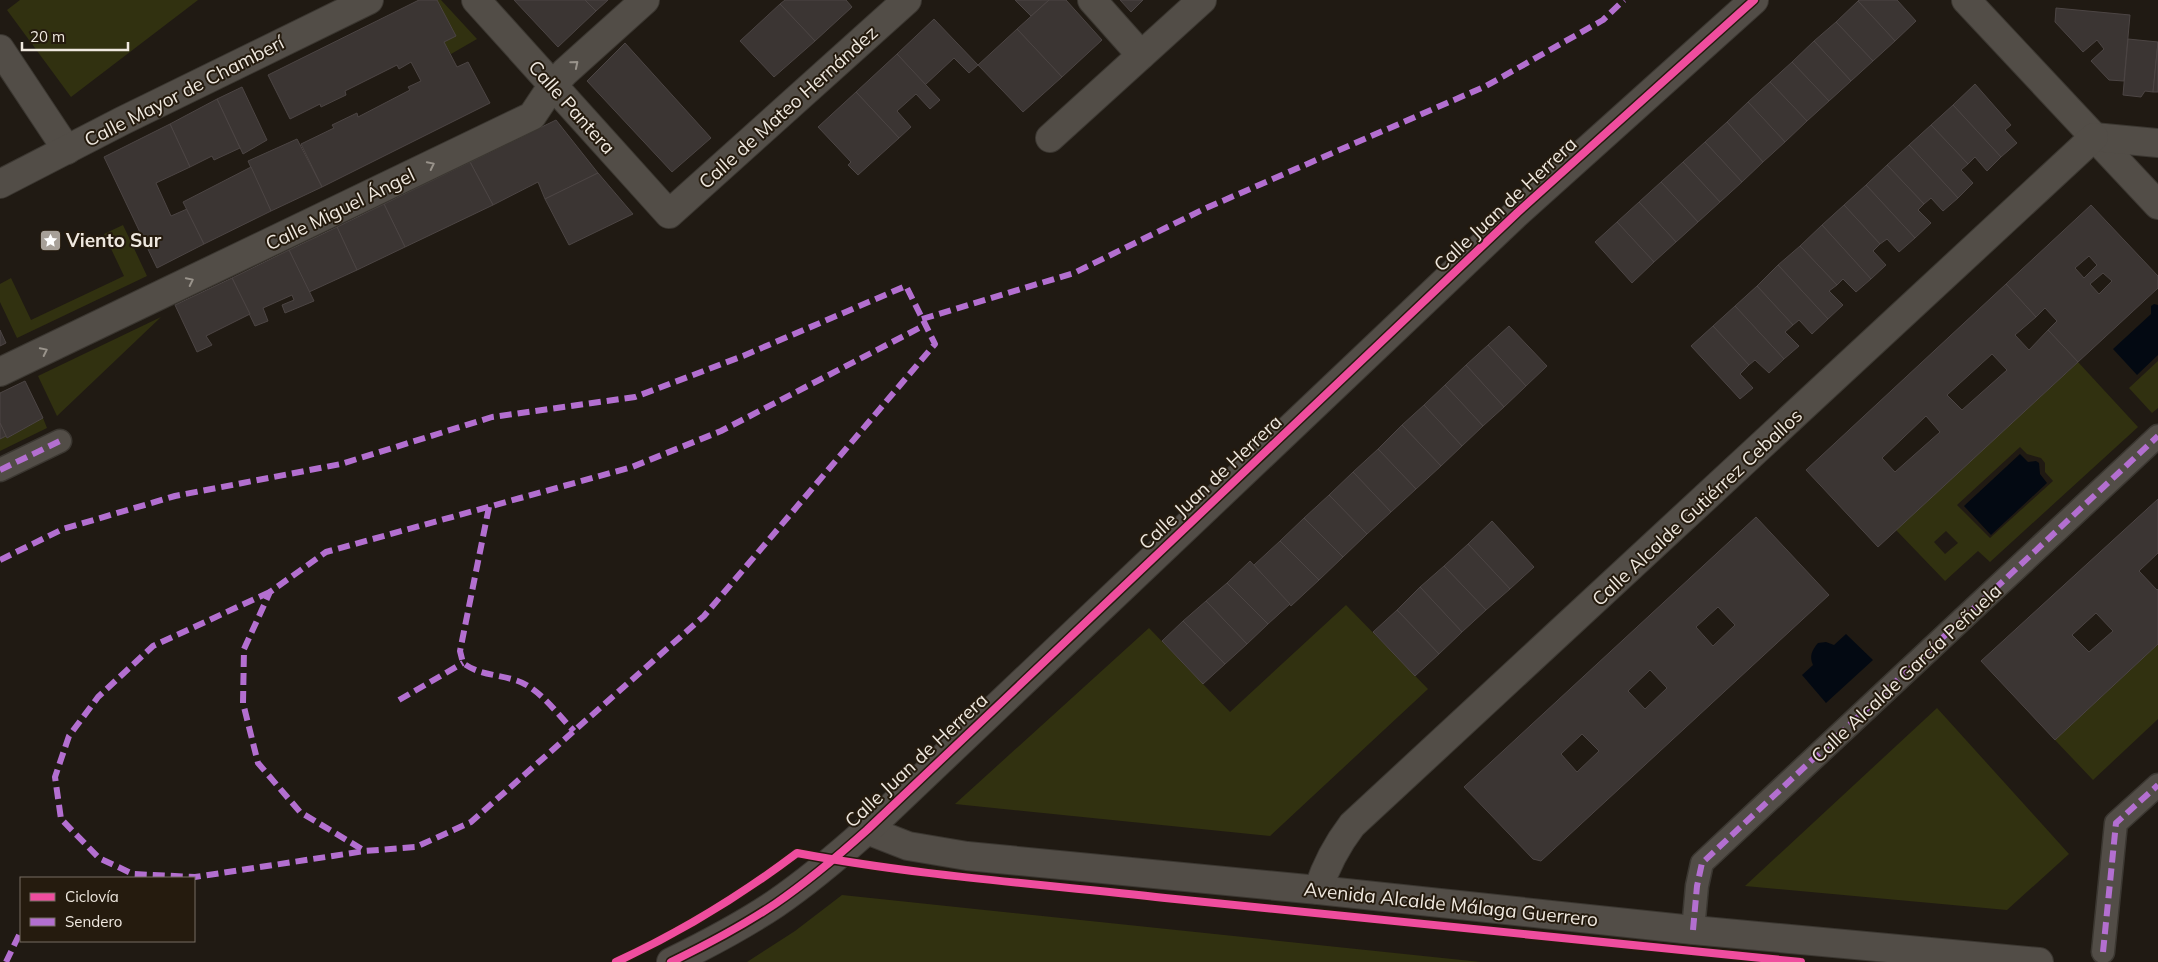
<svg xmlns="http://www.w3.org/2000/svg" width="2158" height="962" font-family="Mulish,sans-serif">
<rect width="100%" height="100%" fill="#201a13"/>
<g fill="#313110" fill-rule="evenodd">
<polygon points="20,0 198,0 71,97 7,10"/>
<polygon points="437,0 441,0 477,39 451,54 444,42 456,36"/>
<polygon points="123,225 147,276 17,338 0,302 0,284 11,278 31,320 124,276 104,234"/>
<polygon points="161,317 57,416 38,376"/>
<polygon points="2158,361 2158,408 2152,413 2129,388"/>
<path d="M2078,362L2138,427L1990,562L1978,551L1945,581L1896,530ZM2020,447L2027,454L2041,458L2045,463V472L2053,481L1990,538L1957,505ZM1946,531L1958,543L1945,554L1934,542Z"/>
<polygon points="43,418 47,428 0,451 0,439 6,436 7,438"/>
<polygon points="1346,605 1428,689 1270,836 955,804 1149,628 1230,712"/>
<polygon points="2158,644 2158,719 2093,780 2055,740"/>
<polygon points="1937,708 2069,854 2007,910 1745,886"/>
<polygon points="842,895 1481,962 747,962 795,931"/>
</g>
<g fill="#030912">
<polygon points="2154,304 2158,305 2158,355 2137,375 2113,349 2151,314 2151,306"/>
<polygon points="2020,454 2028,462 2036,461 2039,463 2040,474 2047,483 1991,535 1964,506"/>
<path d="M1846,634L1873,660L1826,703L1802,675L1813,665C1809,656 1812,650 1818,643L1826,642L1834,645Z"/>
</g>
<g fill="#3b3533" stroke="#4c4544" fill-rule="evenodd">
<polygon points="419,0 437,0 456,36 444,42 457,67 468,62 490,103 322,187 301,144 334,128 332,125 357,113 358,117 410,90 408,87 421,81 411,62 399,69 397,65 345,91 346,95 321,107 320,104 290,119 268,75"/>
<polygon points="514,0 585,0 596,11 558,47"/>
<polygon points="585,0 608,0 596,11"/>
<polygon points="785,0 846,0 852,7 815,41 780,4"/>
<polygon points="1015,0 1049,0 1031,16"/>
<polygon points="1049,0 1066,0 1102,40 1062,77 1017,29"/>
<polygon points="1120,0 1143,0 1131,12"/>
<polygon points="1859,0 1897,0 1916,21 1895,41 1858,1"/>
<polygon points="1858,1 1895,41 1873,61 1836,22"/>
<polygon points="780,4 815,41 774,77 740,41"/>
<polygon points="2056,8 2130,15 2124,81 2109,80 2091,61 2104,49 2097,40 2083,52 2055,22"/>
<polygon points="934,19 978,65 969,73 954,58 925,85 897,54"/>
<polygon points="1836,22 1873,61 1851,81 1814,41"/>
<polygon points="1017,29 1062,77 1023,112 978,65"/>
<polygon points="2128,39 2158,42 2153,92 2145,91 2141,97 2123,95"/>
<polygon points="1814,41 1851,81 1829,101 1792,62"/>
<polygon points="2158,42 2158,92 2153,92"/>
<polygon points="625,43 711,138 672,172 587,81"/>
<polygon points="897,54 940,100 930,109 916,94 897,111 911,127 899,138 856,92"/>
<polygon points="1792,62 1829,101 1807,121 1770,82"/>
<polygon points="1770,82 1807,121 1785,142 1748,102"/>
<polygon points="1975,84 2011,125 2005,130 2017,143 2001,157 1953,105"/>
<polygon points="242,87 267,140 243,154 217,99"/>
<polygon points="856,92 899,138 858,175 848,165 851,162 818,127"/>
<polygon points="217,99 240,148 214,160 212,156 190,167 170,124"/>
<polygon points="1748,102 1785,142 1763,162 1727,122"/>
<polygon points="1953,105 2001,157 1987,171 1975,157 1968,164 1931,125"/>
<polygon points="556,120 598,173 545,199 538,182 493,205 470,162"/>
<polygon points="1727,122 1763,162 1742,182 1705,142"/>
<polygon points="170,124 190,167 156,183 171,216 187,209 204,244 157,268 104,157"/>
<polygon points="1931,125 1968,164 1961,170 1973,183 1958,198 1909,145"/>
<polygon points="297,139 322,187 271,211 248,161"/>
<polygon points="1705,142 1742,182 1720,202 1683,162"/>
<polygon points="1909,145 1958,198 1943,211 1931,198 1924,204 1887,165"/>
<polygon points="470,162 493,205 405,247 384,204"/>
<polygon points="1683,162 1720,202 1698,222 1661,182"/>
<polygon points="1887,165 1924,204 1918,210 1931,223 1915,238 1866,185"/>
<polygon points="251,167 271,211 204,244 183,202"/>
<polygon points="598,173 633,214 569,245 545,199"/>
<polygon points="1661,182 1698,222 1676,242 1639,202"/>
<polygon points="1866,185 1915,238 1899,252 1887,239 1880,244 1844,205"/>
<polygon points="1639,202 1676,242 1654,262 1617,222"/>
<polygon points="384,204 405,247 357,270 337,227"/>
<polygon points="1844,205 1880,244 1873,251 1886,265 1871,279 1822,225"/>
<path d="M2091,205L2158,276V288L2078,362L2048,330L2057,321L2045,308L2036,317L2006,284ZM2089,256L2097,265L2084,278L2075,268ZM2103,273L2112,281L2099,294L2090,284Z"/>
<polygon points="1617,222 1654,262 1632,283 1595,242"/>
<polygon points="1822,225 1871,279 1856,292 1843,279 1837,285 1800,246"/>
<polygon points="337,227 357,270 309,292 289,250"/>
<polygon points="1800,246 1837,285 1829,291 1843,305 1828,319 1778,265"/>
<polygon points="289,250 314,301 285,313 282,305 294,300 292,295 263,308 268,321 255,326 232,278"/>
<polygon points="1778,265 1828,319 1812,334 1799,320 1793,325 1757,286"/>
<polygon points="232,278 250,314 206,336 212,345 197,352 175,305"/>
<path d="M2006,284L2036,317L2015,335L2029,350L2048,330L2078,362L1878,547L1806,470ZM1992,354L2007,370L1962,410L1947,395ZM1926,416L1940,432L1895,472L1882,458Z"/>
<polygon points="1757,286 1793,325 1785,332 1799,346 1784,359 1735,306"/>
<polygon points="1735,306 1784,359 1769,373 1755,360 1749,365 1713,326"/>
<polygon points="1509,326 1547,366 1526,386 1488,345"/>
<polygon points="1713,326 1749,365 1740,374 1753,388 1740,399 1691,346"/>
<polygon points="0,330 6,343 0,346"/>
<polygon points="1488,345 1526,386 1504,407 1466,365"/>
<polygon points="1466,365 1504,407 1483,426 1445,385"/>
<polygon points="25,381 43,418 7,438 0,423 0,393"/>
<polygon points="1445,385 1483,426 1462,446 1424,405"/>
<polygon points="1424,405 1462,446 1441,466 1402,425"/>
<polygon points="0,423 6,436 0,439"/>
<polygon points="1402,425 1441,466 1416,489 1378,449"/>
<polygon points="1378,449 1416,489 1391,512 1353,472"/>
<polygon points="1353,472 1391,512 1367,534 1329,495"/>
<polygon points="1329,495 1367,534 1343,557 1304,518"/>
<path d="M2158,499V553L2139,571L2157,590L2158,589V644L2055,740L1981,661ZM2096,613L2113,631L2089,652L2072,635Z"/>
<path d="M1756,517L1829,595L1541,861L1533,859L1464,787ZM1718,607L1735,625L1713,646L1696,627ZM1650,670L1667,688L1645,709L1628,691ZM1582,734L1599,751L1577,772L1561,754Z"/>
<polygon points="1304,518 1343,557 1319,580 1280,541"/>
<polygon points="1492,521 1534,567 1510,589 1468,544"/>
<polygon points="1280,541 1319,580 1291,606 1254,565"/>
<polygon points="1468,544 1510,589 1486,610 1444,566"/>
<polygon points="1250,561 1290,604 1268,624 1227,583"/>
<polygon points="1444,566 1486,610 1462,632 1420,587"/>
<polygon points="1227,583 1268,624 1247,644 1206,601"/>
<polygon points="1420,587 1462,632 1439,654 1397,610"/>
<polygon points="1206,601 1247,644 1225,664 1183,621"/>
<polygon points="1397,610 1439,654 1415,676 1373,632"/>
<polygon points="1183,621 1225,664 1203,684 1162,641"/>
</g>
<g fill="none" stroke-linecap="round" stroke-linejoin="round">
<defs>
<g id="pedestrian">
<polyline points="0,470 60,441"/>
<polyline points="1693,930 1697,886 1702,863 2158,436"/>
<polyline points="2103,952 2116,823 2158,785"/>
</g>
<g id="minor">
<polyline points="476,0 669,214 907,0"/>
<polyline points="1092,0 1141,55"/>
<polyline points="1966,0 2158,205"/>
<polyline points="0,49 67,150"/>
<polyline points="2094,137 2158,143"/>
<polyline points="1050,138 1202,0"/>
<polyline points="0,184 122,121 369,0"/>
<polyline points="0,372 532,116 552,86 565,72 645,0"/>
<polyline points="867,830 908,846 967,856 1318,890 1693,930 2039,962"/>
<path d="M1318,890C1326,865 1336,846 1352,825L2094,137"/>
<path d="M671,962C706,945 742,926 775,904C807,882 838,856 867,830L1517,213L1754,0"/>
</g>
</defs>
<use href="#pedestrian" stroke="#3b3731" stroke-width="25"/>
<use href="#minor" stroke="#3b3731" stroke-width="30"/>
<use href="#pedestrian" stroke="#524d47" stroke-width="22"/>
<use href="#minor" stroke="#524d47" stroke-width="28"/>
<g stroke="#b36fd0" stroke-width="6" stroke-dasharray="12 6" stroke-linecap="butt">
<polyline points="922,319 1074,273 1204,209 1486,86 1603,20 1624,0"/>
<polyline points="0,470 60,441"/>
<path d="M489,507L460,651L463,663C479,675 496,674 515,680C539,687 557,714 574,731"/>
<polyline points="0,560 63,529 175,496 341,464 492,417 635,397 743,356 906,286 935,344 704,616 471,822 416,847 365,851 300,812 258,763 243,703 244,649 270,592 326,552 632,467 721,431 925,325"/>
<polyline points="270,592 153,646 98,697 69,736 55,777 61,819 99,858 133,874 195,877 365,851"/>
<polyline points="399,700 463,663"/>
<polyline points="1693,930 1697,886 1702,863 2158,436"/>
<polyline points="2103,952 2116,823 2158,785"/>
<polyline points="6,962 21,931"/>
</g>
<defs>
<g id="cycleway">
<path d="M616,962C681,932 740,896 797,853C918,876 1042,884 1165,898C1377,920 1589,941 1801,962"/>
<path d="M671,962C706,945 742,926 775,904C807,882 838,856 867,830L1517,213L1754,0"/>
</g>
</defs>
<use href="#cycleway" stroke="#251b0e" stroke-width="11"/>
<use href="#cycleway" stroke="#ef4d9e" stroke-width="8"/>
</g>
<defs><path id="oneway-chevron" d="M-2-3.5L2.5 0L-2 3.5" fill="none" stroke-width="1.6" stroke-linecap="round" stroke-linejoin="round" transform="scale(1.25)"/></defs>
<g stroke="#99938b">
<use href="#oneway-chevron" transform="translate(575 64) rotate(-40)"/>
<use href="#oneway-chevron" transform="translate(431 165) rotate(-26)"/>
<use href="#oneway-chevron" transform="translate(190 281) rotate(-26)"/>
<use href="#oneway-chevron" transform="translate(44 351) rotate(-26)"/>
</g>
<defs>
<symbol id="sight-square" viewBox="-11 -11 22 22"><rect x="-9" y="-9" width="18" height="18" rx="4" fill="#a7a098" stroke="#251b0e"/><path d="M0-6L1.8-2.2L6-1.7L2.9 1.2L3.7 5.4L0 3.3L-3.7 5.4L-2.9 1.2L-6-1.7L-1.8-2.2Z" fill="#fff"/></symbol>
</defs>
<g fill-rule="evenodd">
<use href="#sight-square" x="38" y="228" width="25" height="25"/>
</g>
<g text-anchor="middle" stroke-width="4" stroke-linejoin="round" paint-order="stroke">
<g font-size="19" fill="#efe8df" stroke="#251b0e">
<text transform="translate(184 91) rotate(-27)" y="7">Calle Mayor de Chamberí</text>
<text transform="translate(572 107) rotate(48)" y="7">Calle Pantera</text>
<text transform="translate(788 107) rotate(-42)" y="7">Calle de Mateo Hernández</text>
<text transform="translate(1505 204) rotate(-43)" y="7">Calle Juan de Herrera</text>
<text transform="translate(340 209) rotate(-26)" y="7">Calle Miguel Ángel</text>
<text transform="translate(1210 482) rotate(-43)" y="7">Calle Juan de Herrera</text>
<text transform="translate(1697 507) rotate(-43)" y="7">Calle Alcalde Gutiérrez Ceballos</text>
<text transform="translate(1906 673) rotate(-43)" y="7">Calle Alcalde García Peñuela</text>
<text transform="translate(916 760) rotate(-43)" y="7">Calle Juan de Herrera</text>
<text transform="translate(1451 904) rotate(6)" y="7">Avenida Alcalde Málaga Guerrero</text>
</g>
<g font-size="19" font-weight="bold" fill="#efe8df" stroke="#251b0e" text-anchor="start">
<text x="66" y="247">Viento Sur</text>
</g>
</g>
<rect x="20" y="877" width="175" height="65" fill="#251b0e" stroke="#766d62"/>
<rect x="30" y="893" width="25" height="8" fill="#ef4d9e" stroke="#766d62"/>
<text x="65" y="902" font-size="15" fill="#efe8df">Ciclovía</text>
<rect x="30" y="918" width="25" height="8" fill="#b36fd0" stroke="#766d62"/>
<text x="65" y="927" font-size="15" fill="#efe8df">Sendero</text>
<path d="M22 42v8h106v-8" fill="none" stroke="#efe8df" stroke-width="2.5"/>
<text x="30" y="42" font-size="15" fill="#efe8df" stroke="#251b0e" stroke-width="4" paint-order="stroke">20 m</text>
</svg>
